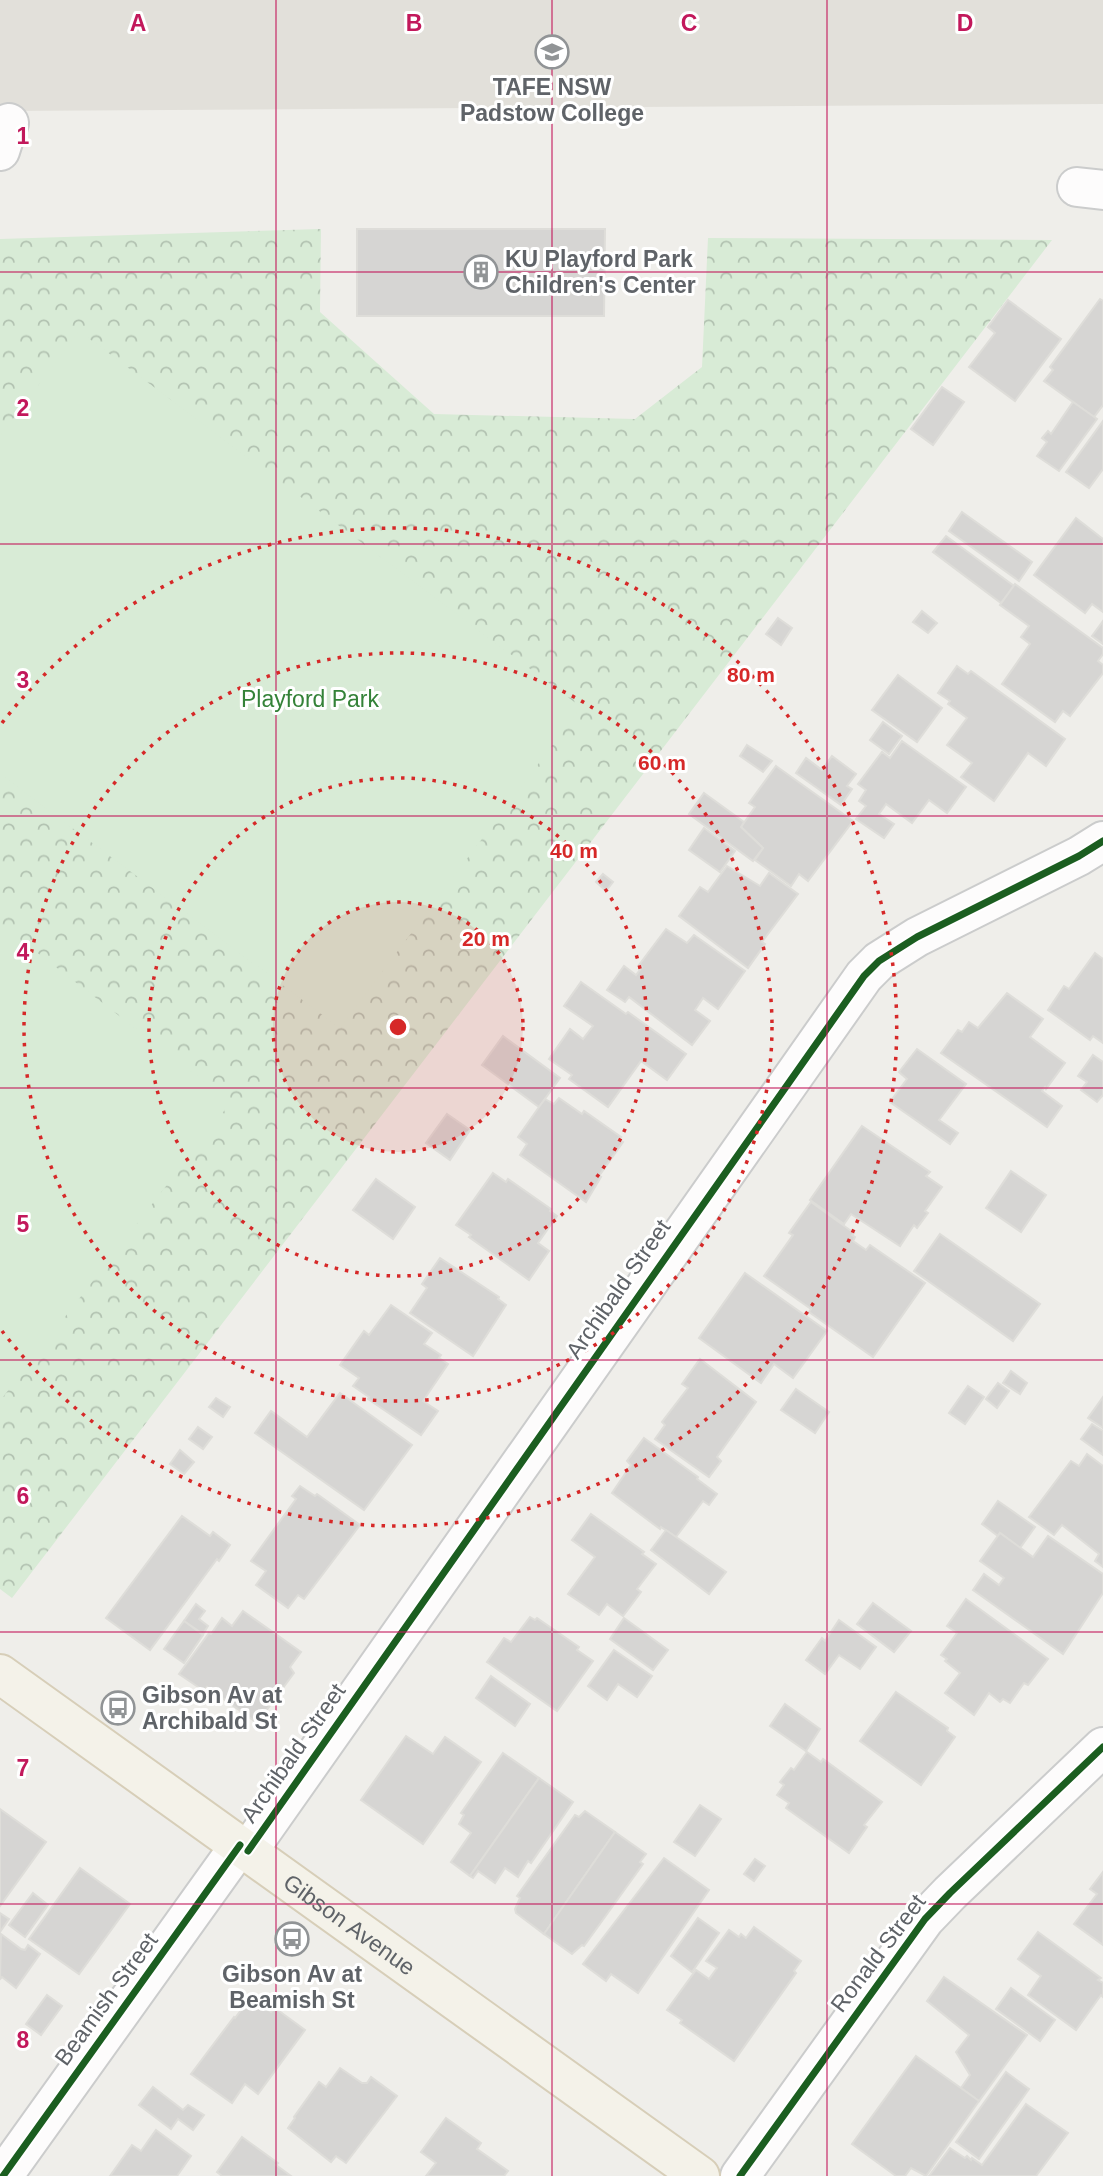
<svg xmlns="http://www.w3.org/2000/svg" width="1103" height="2176" font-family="Helvetica,sans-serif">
<defs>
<pattern id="park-crowns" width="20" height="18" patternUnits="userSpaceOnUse" patternTransform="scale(1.75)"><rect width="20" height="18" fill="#d8ebd6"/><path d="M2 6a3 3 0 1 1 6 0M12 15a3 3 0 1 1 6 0" fill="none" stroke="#b2c2b1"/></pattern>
</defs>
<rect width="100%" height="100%" fill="#efeeea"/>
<polygon fill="#e2e0da" points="0,0 1103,0 1103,104 0,111"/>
<polygon fill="url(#park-crowns)" points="321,229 320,312 434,414 635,419 702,367 708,238 1052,240 12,1598 0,1589 0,239"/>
<g fill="#d8ebd6">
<polygon points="79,331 581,707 340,1028 0,774 0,436"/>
<polygon points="0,924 231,1102 0,1401"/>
</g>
<g fill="#d6d5d3" stroke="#deddd9" stroke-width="2">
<polygon points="357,229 605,229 604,316 357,316"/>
<polygon points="1100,299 1103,301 1103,405 1094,417 1044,381 1053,370 1050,367"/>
<polygon points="1008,300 1061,339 1015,401 969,367 995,333 988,327"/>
<polygon points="942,387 964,402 933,445 911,429"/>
<polygon points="1073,402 1097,419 1059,471 1037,456 1047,442 1042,438 1048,431 1051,434"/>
<polygon points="1103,421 1103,469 1089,488 1066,472"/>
<polygon points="962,512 1032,562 1019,581 949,531"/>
<polygon points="1076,518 1103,539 1103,612 1092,604 1085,613 1034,575"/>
<polygon points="946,536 1014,586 1001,603 933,552"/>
<polygon points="1015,584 1103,648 1103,654 1098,661 1103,665 1103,673 1070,716 1063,711 1055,722 1002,684 1030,644 1021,637 1029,626 1000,605"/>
<polygon points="922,611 937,623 928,633 913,622"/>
<polygon points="778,618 792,628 781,645 766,634"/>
<polygon points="1103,621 1103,644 1092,636"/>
<polygon points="957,666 968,674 971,671 1065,739 1046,766 1028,753 994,801 961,777 972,763 947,745 967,718 948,704 950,701 938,693"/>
<polygon points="898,675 942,708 917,742 872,710"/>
<polygon points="883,722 902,736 889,754 870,740"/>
<polygon points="902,741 966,787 947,813 929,800 912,823 886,804 879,814 894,824 884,838 856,819 866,806 859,801 866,790 858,784 882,752 890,758"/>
<polygon points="747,745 772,761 763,772 740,756"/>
<polygon points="832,756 856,774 847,786 852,789 841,805 796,773 806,758 822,770"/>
<polygon points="776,766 853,821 808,881 799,874 791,886 755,860 763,848 741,827 755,807 749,803"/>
<polygon points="704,793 744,822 741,827 763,848 753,861 689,814"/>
<polygon points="704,828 735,851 720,872 689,850"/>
<polygon points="727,866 760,886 769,873 798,894 762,942 765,944 748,968 679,916 700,887 708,892"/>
<polygon points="603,874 613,882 606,891 596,882"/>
<polygon points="666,929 687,943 694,935 745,971 718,1009 703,998 695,1010 710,1021 692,1045 629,997 625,1002 607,990 624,966 636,975 642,967 639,965"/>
<polygon points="1095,953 1103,959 1103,1043 1093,1036 1090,1040 1048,1010 1064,986 1069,989"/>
<polygon points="581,982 626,1014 628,1012 686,1054 667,1080 641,1061 608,1107 569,1079 572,1075 549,1059 570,1029 583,1039 593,1026 564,1006"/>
<polygon points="1007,993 1043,1019 1030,1037 1065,1063 1046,1089 1045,1087 1042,1091 1062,1106 1047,1127 941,1053 958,1030 962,1032 969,1022 978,1028"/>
<polygon points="503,1036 560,1078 539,1107 482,1065"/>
<polygon points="917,1049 966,1084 939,1120 958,1133 950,1144 890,1102 907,1079 899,1072"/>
<polygon points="1093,1055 1103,1062 1103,1095 1097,1102 1081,1090 1087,1082 1078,1076"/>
<polygon points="559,1098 582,1114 584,1111 621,1137 618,1139 623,1142 599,1176 601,1177 586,1202 520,1155 527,1144 518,1137 539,1107 545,1099 554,1104"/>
<polygon points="447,1114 470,1130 450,1160 426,1143"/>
<polygon points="862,1126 930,1172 926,1176 942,1187 925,1211 928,1213 917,1228 914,1225 900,1246 851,1214 844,1224 810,1200"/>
<polygon points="1011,1171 1046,1195 1021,1232 986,1208"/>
<polygon points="493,1173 506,1182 508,1179 551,1209 550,1211 557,1216 538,1243 549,1251 529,1280 469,1237 471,1235 456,1225"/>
<polygon points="376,1179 415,1207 393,1239 353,1210"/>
<polygon points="811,1202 854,1233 852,1235 855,1237 853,1241 866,1250 870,1245 925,1283 873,1357 809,1312 811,1309 764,1276 793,1235 789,1233"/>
<polygon points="940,1234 1040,1304 1013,1341 914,1271"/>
<polygon points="440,1258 499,1297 498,1299 506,1305 473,1356 410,1313 427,1288 422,1284"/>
<polygon points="745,1273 827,1331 793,1378 774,1364 761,1383 699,1338"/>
<polygon points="391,1305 432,1333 424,1344 441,1355 439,1358 448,1364 423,1401 438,1411 421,1435 368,1399 369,1397 353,1386 359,1378 340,1365 364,1331 369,1335"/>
<polygon points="700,1359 756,1402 717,1457 721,1461 709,1477 655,1439 665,1425 662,1422 688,1388 682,1384"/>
<polygon points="1011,1371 1027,1383 1020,1394 1003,1383"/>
<polygon points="998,1383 1009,1391 997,1408 986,1399"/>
<polygon points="968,1386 984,1397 965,1424 949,1413"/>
<polygon points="796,1389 829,1412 815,1433 781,1410"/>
<polygon points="340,1393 412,1445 364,1510 255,1433 271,1411 307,1437"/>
<polygon points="1103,1397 1103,1428 1088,1418"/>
<polygon points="216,1398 230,1407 223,1417 209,1407"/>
<polygon points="1092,1424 1103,1431 1103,1455 1081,1439"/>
<polygon points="198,1427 212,1437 203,1449 189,1439"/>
<polygon points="644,1438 698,1477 697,1479 717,1494 709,1505 703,1501 676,1537 661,1527 660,1529 612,1493 631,1465 627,1461"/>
<polygon points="180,1450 194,1462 184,1474 170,1464"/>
<polygon points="1087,1454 1103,1466 1103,1567 1095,1561 1099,1554 1062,1525 1054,1535 1029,1517 1071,1461 1079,1466"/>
<polygon points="300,1486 315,1496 317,1494 360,1525 304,1599 298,1595 288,1608 256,1585 266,1571 251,1561 296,1499 292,1496"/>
<polygon points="998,1501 1035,1527 1020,1548 1000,1533 998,1536 982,1524"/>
<polygon points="591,1514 644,1552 642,1554 656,1564 637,1589 641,1592 623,1616 607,1604 599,1615 568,1594 595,1557 572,1540"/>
<polygon points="182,1516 210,1536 213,1532 230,1545 219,1561 217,1559 150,1650 106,1618"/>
<polygon points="666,1530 726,1572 709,1594 651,1550"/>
<polygon points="1000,1533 1033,1557 1048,1536 1103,1574 1103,1593 1063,1654 973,1590 984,1574 999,1585 1004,1578 980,1561"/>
<polygon points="966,1599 1048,1659 1028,1685 1024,1683 1010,1703 1003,1699 1000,1702 989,1693 974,1715 945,1693 960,1673 945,1661 947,1659 941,1655 957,1633 947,1626"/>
<polygon points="873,1603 911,1631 894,1652 857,1624"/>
<polygon points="196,1604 205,1611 199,1619 208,1626 203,1634 184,1621"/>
<polygon points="243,1611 301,1652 290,1667 294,1673 257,1723 207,1687 204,1691 179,1674 209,1633 211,1634 222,1618 232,1626"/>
<polygon points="530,1617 535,1620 537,1618 579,1647 577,1650 593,1661 557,1711 487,1662 504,1638 511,1642"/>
<polygon points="624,1618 668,1650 653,1670 610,1639"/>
<polygon points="839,1620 876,1647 860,1669 839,1655 825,1674 806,1660 822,1638 825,1641"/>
<polygon points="184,1621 203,1635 184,1663 164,1649"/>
<polygon points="614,1650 652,1676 637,1697 618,1684 607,1700 588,1686"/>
<polygon points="491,1676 530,1704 515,1726 476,1698"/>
<polygon points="896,1692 948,1728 947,1731 955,1737 921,1785 860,1741"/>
<polygon points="785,1704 820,1729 806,1751 770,1726"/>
<polygon points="406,1736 433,1754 445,1737 481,1762 423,1844 361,1800"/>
<polygon points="807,1752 821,1762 823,1759 882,1802 864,1825 867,1827 849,1853 786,1808 789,1803 777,1795 784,1785 780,1782 791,1768 794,1770"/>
<polygon points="503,1753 539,1778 470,1876 451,1862 471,1833 459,1824 464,1815 461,1813"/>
<polygon points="539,1778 573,1802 531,1863 528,1861 518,1877 505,1868 495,1883 478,1871 473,1878 470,1876"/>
<polygon points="700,1805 721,1819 695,1856 674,1842"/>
<polygon points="0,1809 46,1842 0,1906"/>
<polygon points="585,1811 615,1832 544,1934 516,1913 515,1909 520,1898 517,1896 575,1815 579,1817"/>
<polygon points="615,1832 646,1854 640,1862 643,1864 584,1946 582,1945 572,1954 544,1934"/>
<polygon points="664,1858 709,1890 638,1993 611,1974 606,1981 583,1964"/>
<polygon points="755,1859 765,1866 754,1881 744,1874"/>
<polygon points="80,1868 130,1904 79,1974 29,1939"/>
<polygon points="1103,1872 1103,1945 1074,1924 1097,1894 1090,1889"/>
<polygon points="33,1893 48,1905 25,1937 9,1925"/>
<polygon points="0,1913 9,1919 0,1932"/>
<polygon points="698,1918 719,1933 692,1972 671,1956"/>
<polygon points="754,1927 801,1961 794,1971 796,1973 734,2061 680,2023 682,2020 667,2010 696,1970 709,1979 717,1968 706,1961 729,1930 739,1937 741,1934 746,1938"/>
<polygon points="1038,1932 1101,1978 1098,1980 1103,1983 1103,1997 1101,1995 1076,2030 1028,1995 1041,1976 1018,1959"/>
<polygon points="1,1934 21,1949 25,1950 28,1945 40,1954 16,1988 2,1977 0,1979"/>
<polygon points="944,1977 1027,2035 979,2101 961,2088 970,2075 956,2052 969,2035 927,2001"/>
<polygon points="1011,1988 1055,2020 1040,2041 996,2009"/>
<polygon points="47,1995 62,2006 41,2035 26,2024"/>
<polygon points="251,1997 271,2012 275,2008 305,2030 258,2094 245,2084 232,2103 191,2074 234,2017 235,2018"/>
<polygon points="916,2056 979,2101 926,2176 911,2168 905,2176 896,2176 852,2144"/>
<polygon points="340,2068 362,2083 367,2083 371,2077 397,2096 346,2163 336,2156 331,2162 288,2128 295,2118 294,2117 319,2082 326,2087"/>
<polygon points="1006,2072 1029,2089 979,2159 956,2142"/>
<polygon points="153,2087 183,2110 188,2105 204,2115 193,2130 178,2119 171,2129 139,2105"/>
<polygon points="1026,2104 1068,2133 1036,2176 929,2176 950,2148 965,2158 967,2156 971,2160 972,2158 982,2165"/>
<polygon points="446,2118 481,2143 477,2149 508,2171 504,2176 426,2176 436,2163 421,2152"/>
<polygon points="156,2130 191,2156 177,2176 110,2176 132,2145 141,2151"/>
<polygon points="242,2137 278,2163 276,2165 291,2176 222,2176 217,2172"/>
</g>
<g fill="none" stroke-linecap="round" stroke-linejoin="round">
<defs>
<g id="minor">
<polyline points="0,151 9,123"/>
<polyline points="1077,187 1103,190"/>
<polyline points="248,1851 864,976 879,961 917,937 1079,856 1103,841"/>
<polyline points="3,2176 240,1845"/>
<polyline points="740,2176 925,1919 950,1893 1103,1747"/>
</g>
<g id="major">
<path id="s1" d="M0,1674L700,2176"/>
</g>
</defs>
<use href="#minor" stroke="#cbcccc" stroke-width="42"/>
<use href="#major" stroke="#d7ceb8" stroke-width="42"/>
<use href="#minor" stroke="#fdfcfc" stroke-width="38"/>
<use href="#major" stroke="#f4f2e9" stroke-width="38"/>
<defs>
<g id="cycleway">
<polyline points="248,1851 864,976 879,961 917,937 1079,856 1103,841"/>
<polyline points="3,2176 240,1845"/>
<polyline points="740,2176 925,1919 950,1893 1103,1747"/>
</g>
</defs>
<use href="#cycleway" stroke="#fff" stroke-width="11"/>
<use href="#cycleway" stroke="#1b5e20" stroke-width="7"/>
</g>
<path fill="none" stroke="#c2185b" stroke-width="2" stroke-opacity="0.55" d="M276,0V2176M552,0V2176M827,0V2176M0,272H1103M0,544H1103M0,816H1103M0,1088H1103M0,1360H1103M0,1632H1103M0,1904H1103"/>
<circle cx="398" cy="1027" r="125" fill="#d62828" fill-opacity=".12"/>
<g fill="none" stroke="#d62828" stroke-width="3.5" stroke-dasharray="3.5 7">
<circle cx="398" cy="1027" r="125"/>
<circle cx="398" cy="1027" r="249"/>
<circle cx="398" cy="1027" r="374"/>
<path d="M2 723A499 499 0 1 1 2 1331"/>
</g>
<defs>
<symbol id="university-ring" viewBox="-11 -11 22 22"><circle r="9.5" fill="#fff" stroke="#919496" stroke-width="1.5"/><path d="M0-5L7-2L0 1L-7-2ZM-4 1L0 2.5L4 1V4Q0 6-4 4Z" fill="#919496"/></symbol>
<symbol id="building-ring" viewBox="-11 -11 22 22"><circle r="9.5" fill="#fff" stroke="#919496" stroke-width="1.5"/><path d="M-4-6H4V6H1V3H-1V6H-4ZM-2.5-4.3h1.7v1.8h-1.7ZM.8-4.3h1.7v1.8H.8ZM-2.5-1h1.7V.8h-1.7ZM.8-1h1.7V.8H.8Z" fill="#919496"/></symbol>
<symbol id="bus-ring" viewBox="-11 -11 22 22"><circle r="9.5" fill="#fff" stroke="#919496" stroke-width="1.5"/><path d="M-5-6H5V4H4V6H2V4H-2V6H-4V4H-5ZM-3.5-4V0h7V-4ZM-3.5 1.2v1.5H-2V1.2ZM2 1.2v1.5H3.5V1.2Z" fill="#919496"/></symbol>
</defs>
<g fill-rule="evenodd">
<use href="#university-ring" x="533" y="33" width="38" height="38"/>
<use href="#building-ring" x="462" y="253" width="38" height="38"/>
<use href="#bus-ring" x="99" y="1689" width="38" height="38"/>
<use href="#bus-ring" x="273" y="1920" width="38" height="38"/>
</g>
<g text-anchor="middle" stroke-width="6" stroke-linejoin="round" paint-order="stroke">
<g font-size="23" font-weight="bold" fill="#5f6368" stroke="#fff">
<text x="552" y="95">TAFE NSW<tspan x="552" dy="26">Padstow College</tspan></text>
<text x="505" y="267" text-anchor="start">KU Playford Park<tspan x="505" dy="26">Children's Center</tspan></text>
<text x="142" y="1703" text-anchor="start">Gibson Av at<tspan x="142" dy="26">Archibald St</tspan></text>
<text x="292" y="1982">Gibson Av at<tspan x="292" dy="26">Beamish St</tspan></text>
</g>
<g font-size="23" fill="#348238" stroke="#fff">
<text x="310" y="707">Playford Park</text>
</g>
<g font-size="23" fill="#5f6368" stroke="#fff">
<text transform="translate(618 1289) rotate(-55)" y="8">Archibald Street</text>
<text transform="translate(293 1753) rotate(-55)" y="8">Archibald Street</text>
<text dy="8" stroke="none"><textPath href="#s1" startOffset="430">Gibson Avenue</textPath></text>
<text transform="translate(878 1953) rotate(-53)" y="8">Ronald Street</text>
<text transform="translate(106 1999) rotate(-54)" y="8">Beamish Street</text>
</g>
</g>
<g font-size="23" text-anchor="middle" font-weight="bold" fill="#c2185b" stroke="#fff" stroke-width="6" stroke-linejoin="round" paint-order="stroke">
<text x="138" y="31">A</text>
<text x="414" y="31">B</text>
<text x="689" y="31">C</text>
<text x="965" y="31">D</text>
<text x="23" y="144">1</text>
<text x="23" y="416">2</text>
<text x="23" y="688">3</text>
<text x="23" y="960">4</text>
<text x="23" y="1232">5</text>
<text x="23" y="1504">6</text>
<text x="23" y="1776">7</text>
<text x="23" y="2048">8</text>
</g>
<circle cx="398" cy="1027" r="10" fill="#d62828" stroke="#fff" stroke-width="3.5"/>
<g font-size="21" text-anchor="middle" font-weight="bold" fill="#d62828" stroke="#fff" stroke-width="6" stroke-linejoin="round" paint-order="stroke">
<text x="751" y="682">80 m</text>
<text x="662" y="770">60 m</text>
<text x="574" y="858">40 m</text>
<text x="486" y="946">20 m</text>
</g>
</svg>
